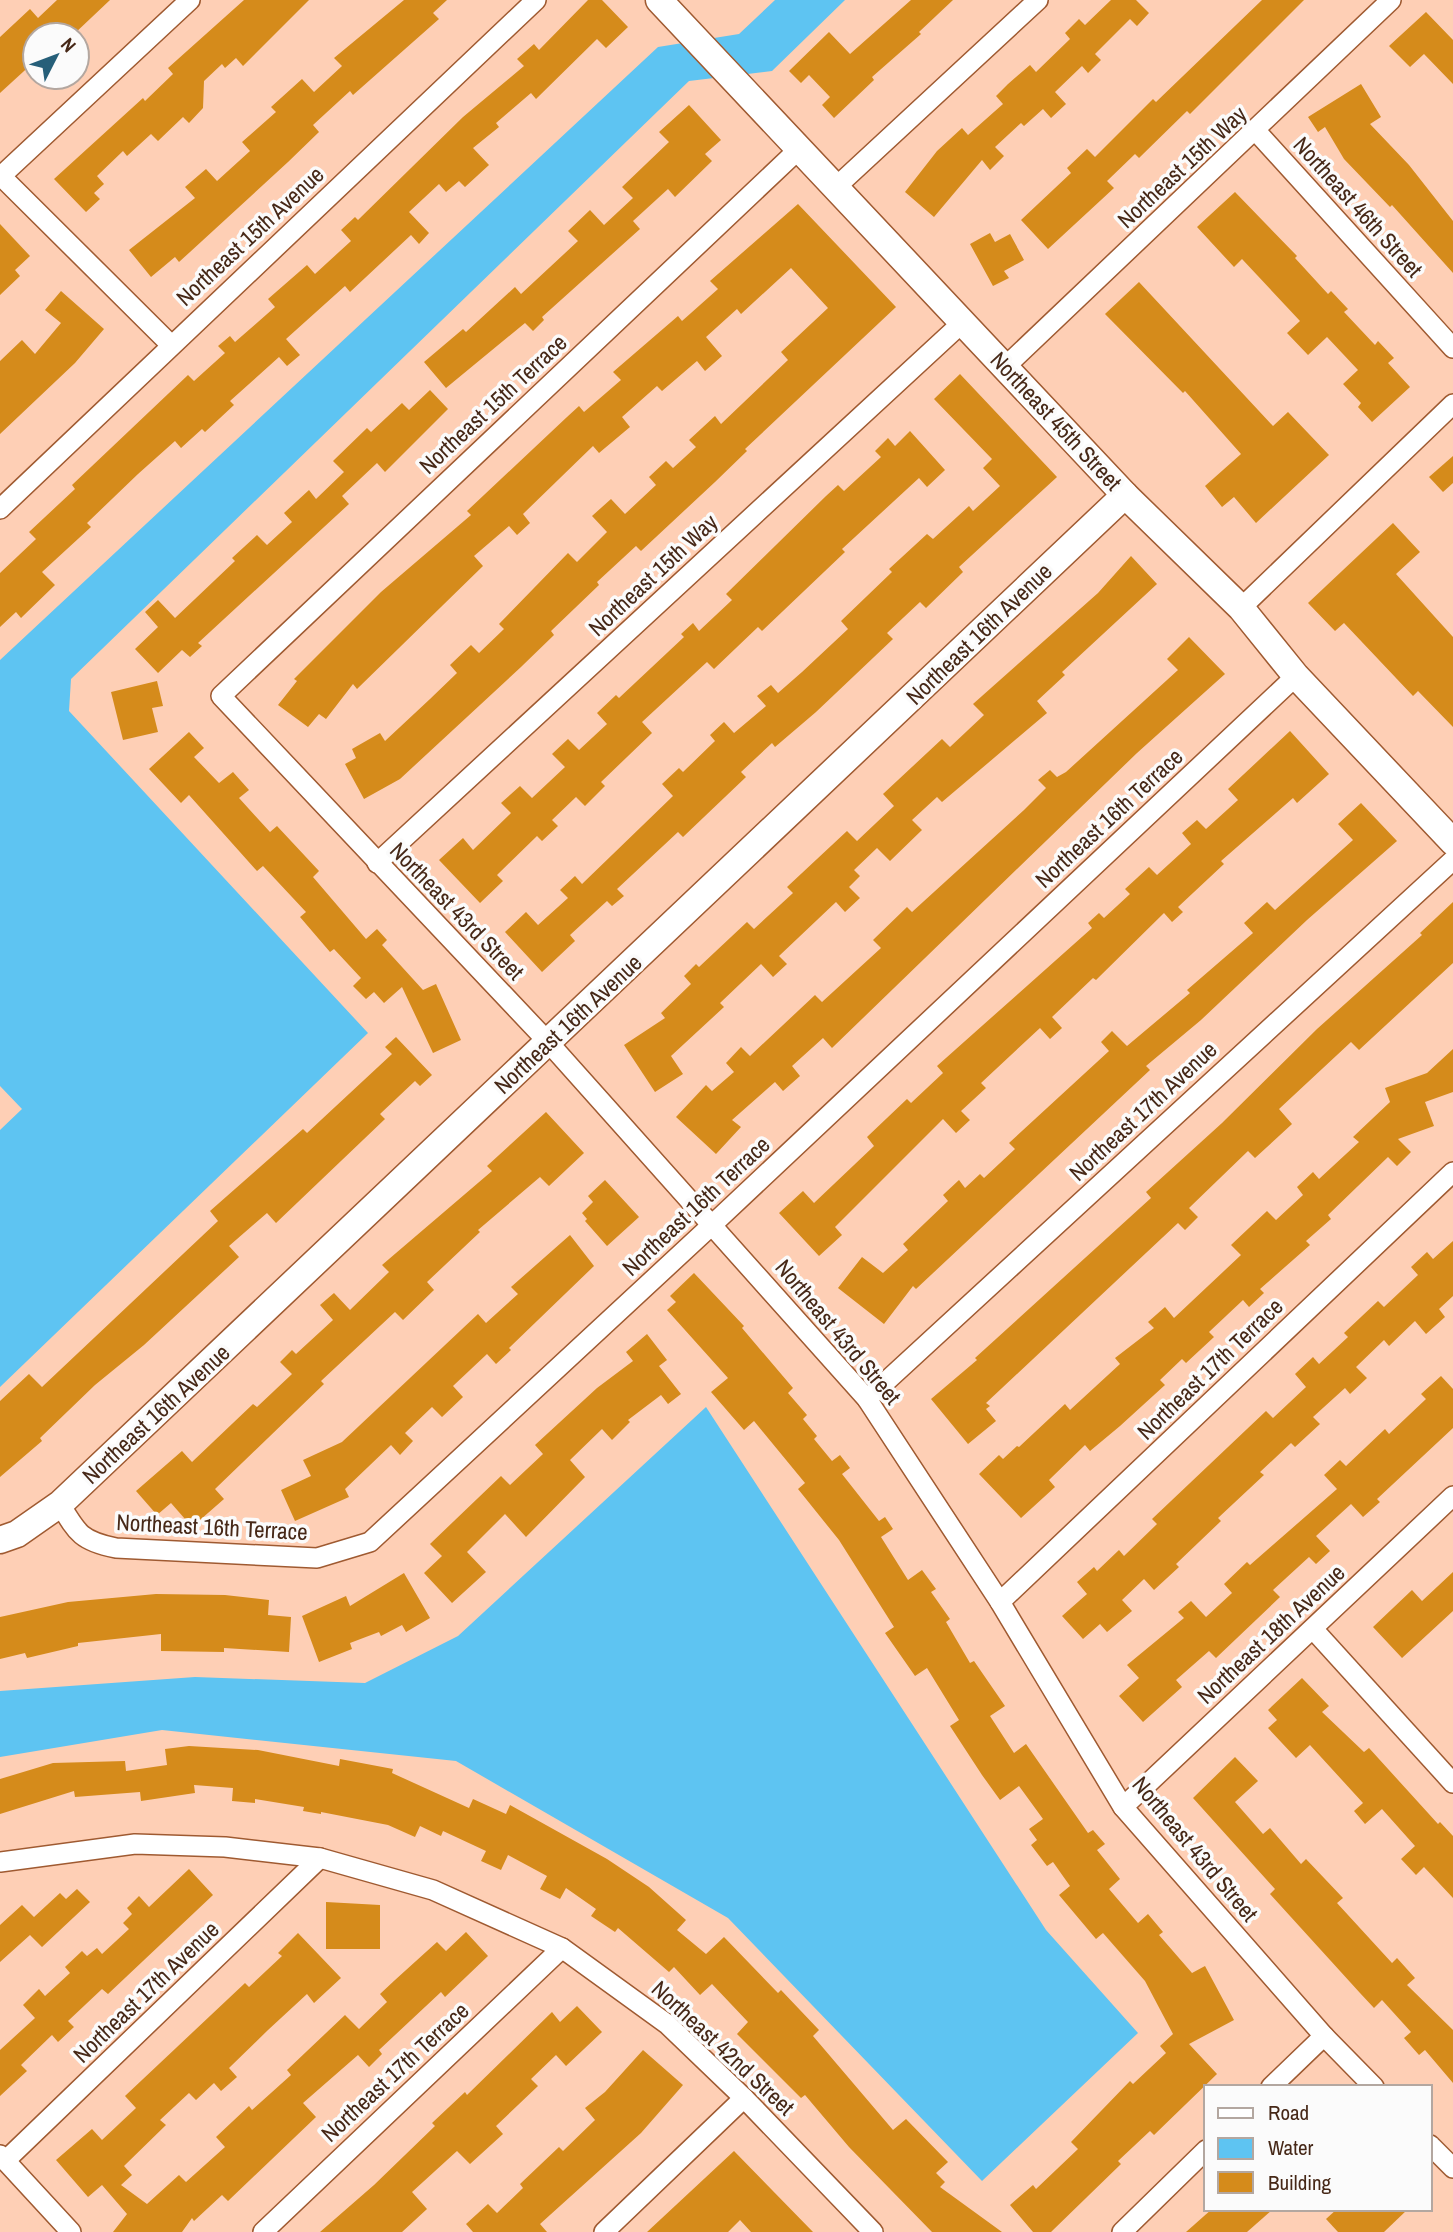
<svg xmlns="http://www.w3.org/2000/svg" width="1453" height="2232" font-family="'Archivo Narrow',sans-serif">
<rect width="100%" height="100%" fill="#fecfb5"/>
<g fill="#5ec4f2">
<polygon points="775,0 845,0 772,71 689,81 71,679 69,711 368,1033 0,1387 0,1130 22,1109 0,1086 0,660 658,47 739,34"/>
<polygon points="706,1407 1046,1930 1138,2033 982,2181 728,1918 456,1761 162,1730 0,1757 0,1691 195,1677 365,1683 458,1636"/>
</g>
<g fill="#d58b1b">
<polygon points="57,0 110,0 73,35 35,35 35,61 0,93 0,37 30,9 38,18"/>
<polygon points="244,0 309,0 243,66 236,58 225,68 222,64 204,81 203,108 189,123 183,117 158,141 151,134 127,156 123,151 97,176 104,184 94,193 100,199 86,212 54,179 143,98 145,101 173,74 168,68"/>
<polygon points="404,0 447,0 433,13 439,19 353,95 350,91 313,125 319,132 288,162 190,252 179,262 175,257 151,277 129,250 195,198 185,187 206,169 217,181 250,151 242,142 276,112 271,107 302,79 314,92 342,66 334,58"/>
<polygon points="588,0 602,0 628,27 606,48 597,39 536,99 531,93 496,123 499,127 473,148 489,165 465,187 459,181 446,192 439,184 409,212 429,233 419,244 411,235 350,292 345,286 286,339 300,355 287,366 279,357 230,401 234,405 205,432 202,429 181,448 175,441 138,474 87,523 91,527 42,572 55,585 21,618 16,612 0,627 0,573 36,539 29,532 75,489 72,485 188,375 194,381 225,353 218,346 230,336 235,342 275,307 268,299 307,265 315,274 351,241 341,230 355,217 358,220 463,117 524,66 517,59 534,44 539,50"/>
<polygon points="911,0 953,0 919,32 921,34 872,77 874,80 834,118 822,105 830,97 809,75 801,83 789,71 829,32 850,54"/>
<polygon points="1111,0 1136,0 1149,13 1137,26 1130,19 1095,54 1101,60 1088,73 1082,66 1055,92 1066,104 1051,118 1043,109 1024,126 1021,123 995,147 1004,156 990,170 982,160 934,217 905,192 937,151 962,128 968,135 1003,104 996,96 1008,84 1030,65 1036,72 1070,39 1065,33 1079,19 1085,25"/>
<polygon points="1262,0 1304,0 1190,114 1187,111 1139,158 1135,154 1107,181 1114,188 1048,249 1021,220 1071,173 1067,168 1087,149 1095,157 1153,99 1156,102"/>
<polygon points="1426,12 1453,40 1453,84 1424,54 1410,67 1389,46"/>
<polygon points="1361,84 1381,117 1370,124 1409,165 1453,221 1453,273 1392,205 1390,207 1344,159 1325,127 1318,132 1308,117"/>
<polygon points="689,105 721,140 705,154 712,161 675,197 668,189 633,221 640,229 542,317 544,320 533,331 525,323 446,388 424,362 463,329 466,332 515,287 521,294 578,241 568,231 590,210 604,225 633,198 622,187 669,142 659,132"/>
<polygon points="1235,192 1297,256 1295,258 1328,294 1331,291 1348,309 1344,312 1375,345 1378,341 1394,358 1388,363 1410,387 1372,422 1358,407 1361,403 1343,384 1358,370 1327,337 1308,355 1287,333 1300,321 1242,259 1234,267 1197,227"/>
<polygon points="798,204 896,307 745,449 747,451 715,482 641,551 636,546 597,582 599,585 551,631 554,635 521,667 400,779 364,799 345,764 356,758 352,749 380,733 385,741 430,699 457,673 450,665 471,645 479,653 504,629 499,624 568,553 577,562 607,532 592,516 611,499 625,514 656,485 649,477 666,461 673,468 696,447 689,440 715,416 721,424 788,360 781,352 828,308 791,268 741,314 737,309 706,337 722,356 705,371 697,361 662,391 657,386 622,417 630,427 599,453 593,446 523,514 530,523 517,535 509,526 474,556 483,566 357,689 353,684 326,719 319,714 308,727 278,705 297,681 294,679 381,592 471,515 467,511 567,417 579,406 584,412 621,380 613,372 678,316 682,321 718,289 710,281"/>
<polygon points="0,224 30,256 15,270 20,276 0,295"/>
<polygon points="990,233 995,242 1010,234 1024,260 1004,271 1009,278 993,286 970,244"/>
<polygon points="1139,282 1273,426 1288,412 1329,455 1256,523 1234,497 1222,507 1205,486 1241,454 1185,391 1183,393 1105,314"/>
<polygon points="61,291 104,329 75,363 0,434 0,361 22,340 35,354 61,323 45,310"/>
<polygon points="960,374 1057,477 959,567 963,572 926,608 920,602 887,633 893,639 816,712 775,747 772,743 741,772 746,777 683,837 678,832 617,889 624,896 612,906 607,901 570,935 575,941 542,972 505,932 526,912 538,925 568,898 560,890 575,876 582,884 673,796 662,784 679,768 683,772 715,741 710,735 724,722 734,733 766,706 757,696 771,685 778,693 802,672 848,629 841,621 892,572 889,569 927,534 933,539 969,506 973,511 1000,486 983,468 992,459 934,399"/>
<polygon points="430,390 448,409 385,472 377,463 342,496 349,504 198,643 202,646 190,657 182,650 158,673 135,649 158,627 145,612 158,600 175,618 235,561 232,558 257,535 267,545 292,522 284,513 309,490 316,499 344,472 333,461 367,428 371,432 402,403 409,410"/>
<polygon points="910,431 945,470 927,487 919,478 842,549 845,552 762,631 758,627 714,669 707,662 642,722 652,733 601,782 605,786 585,806 576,797 552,820 558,826 542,841 537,836 497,875 503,881 480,903 439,860 463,838 473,850 511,813 501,803 520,786 532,798 565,767 552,754 568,739 579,750 607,724 597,713 616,695 619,698 684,637 681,634 693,623 699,631 732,600 726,594 826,496 838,485 844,491 881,457 875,451 888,438 895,446"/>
<polygon points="1453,456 1453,483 1443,492 1429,477"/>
<polygon points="1393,523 1420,552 1396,574 1453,637 1453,727 1418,691 1413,696 1344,623 1335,631 1308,603"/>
<polygon points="1131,556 1157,584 1062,672 1065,675 1037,701 1047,713 942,802 937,797 912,820 922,830 890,861 877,848 854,870 860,876 849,887 860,898 845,912 836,902 779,956 787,964 773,977 761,964 720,1003 724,1007 671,1056 683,1074 655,1092 624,1045 665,1018 661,1013 691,984 684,976 696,964 699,967 747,922 754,929 793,893 787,887 847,831 857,841 894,806 883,794 942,739 950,747 984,715 973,704 1098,593"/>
<polygon points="1189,637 1225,674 1137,753 832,1048 823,1038 792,1066 800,1076 783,1091 775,1082 732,1120 741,1127 716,1154 676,1117 706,1085 712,1091 734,1072 726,1063 741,1047 750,1056 815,995 822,1002 881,948 873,940 907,907 912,912 1024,810 1046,788 1038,780 1050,770 1057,777 1066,772 1178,670 1167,659"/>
<polygon points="157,681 163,706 152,708 158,732 123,740 111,692"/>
<polygon points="1290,731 1329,774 1297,803 1293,798 1221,861 1224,864 1178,907 1183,912 1172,922 1164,913 1096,980 1093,978 1052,1017 1062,1028 1050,1039 1040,1028 981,1083 986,1088 961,1111 970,1120 956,1133 943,1119 835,1227 842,1235 819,1256 779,1213 803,1191 814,1203 874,1146 867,1137 907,1099 911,1103 943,1073 937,1066 1092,928 1088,923 1099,913 1104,918 1130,894 1125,889 1149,867 1157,875 1191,844 1182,833 1197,820 1206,829 1238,800 1228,789"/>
<polygon points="189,732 204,748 194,757 219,783 233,772 249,790 239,798 270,832 277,826 319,871 313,877 366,939 377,929 387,940 382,945 423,990 436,984 461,1040 433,1053 402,987 384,1003 374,992 366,999 353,986 361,978 334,949 330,952 300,917 306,912 263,866 257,871 189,795 181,803 149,769"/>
<polygon points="1361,803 1397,841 1307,920 1201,1020 1146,1066 1150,1070 916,1289 913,1286 884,1324 838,1288 862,1257 883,1273 908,1250 903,1244 948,1201 943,1195 959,1180 965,1188 980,1174 984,1178 1015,1149 1009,1143 1109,1051 1101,1042 1112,1031 1127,1046 1190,993 1187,990 1253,933 1244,923 1267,902 1275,910 1353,840 1338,824"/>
<polygon points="1453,902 1453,963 1359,1050 1351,1042 1279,1109 1292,1124 1255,1158 1248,1151 1189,1208 1198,1217 1185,1230 1178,1223 986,1403 990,1406 986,1409 996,1421 968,1444 931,1399 977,1360 975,1358 1151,1198 1146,1192 1222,1123 1317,1029 1422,935 1420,933"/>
<polygon points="396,1037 432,1075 420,1086 415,1081 380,1114 385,1119 276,1223 267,1213 229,1246 239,1257 144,1345 95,1385 40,1438 42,1441 0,1477 0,1401 29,1374 42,1387 218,1221 210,1211 303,1129 307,1133 392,1054 385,1047"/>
<polygon points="1453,1049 1453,1092 1425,1102 1434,1126 1398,1139 1411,1152 1397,1166 1388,1157 1328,1215 1331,1219 1306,1241 1310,1245 1260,1289 1264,1293 1249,1307 1243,1300 1209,1332 1214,1337 1186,1363 1182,1359 1160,1380 1165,1385 1120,1426 1090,1451 1085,1445 1049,1480 1055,1487 1021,1518 979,1474 999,1455 1003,1459 1017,1446 1019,1447 1065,1404 1070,1410 1120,1364 1115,1358 1154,1328 1148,1322 1165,1307 1174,1318 1241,1255 1231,1245 1267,1211 1276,1220 1303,1195 1297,1187 1313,1172 1319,1179 1359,1142 1353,1137 1390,1102 1385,1088 1427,1073"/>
<polygon points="546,1112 584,1153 549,1186 540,1177 478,1230 480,1232 427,1282 434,1290 403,1320 395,1312 321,1381 324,1384 215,1489 224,1499 192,1527 171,1503 157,1515 136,1491 182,1451 192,1462 253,1404 257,1407 292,1374 280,1362 292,1350 296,1354 333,1320 320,1305 334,1293 350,1310 389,1272 382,1265 492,1171 487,1166"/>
<polygon points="605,1180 639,1217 607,1246 585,1221 587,1219 582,1213 593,1202 588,1196"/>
<polygon points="570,1235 594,1266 509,1348 511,1350 496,1364 487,1354 453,1386 463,1397 442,1417 432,1407 405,1433 413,1441 400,1455 391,1445 345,1489 349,1497 295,1521 281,1490 311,1476 303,1460 342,1442 478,1314 486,1323 518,1294 511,1287"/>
<polygon points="1453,1241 1453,1296 1439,1309 1445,1317 1426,1334 1415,1321 1389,1346 1384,1340 1356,1367 1367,1378 1350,1394 1345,1388 1313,1417 1320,1424 1295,1447 1291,1443 1260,1472 1264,1475 1218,1518 1221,1521 1176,1564 1179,1567 1154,1590 1144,1579 1122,1600 1132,1611 1107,1632 1100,1624 1083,1639 1062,1616 1087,1594 1077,1582 1094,1567 1097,1571 1119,1550 1124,1556 1157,1524 1152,1519 1266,1411 1273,1418 1306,1387 1295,1374 1313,1357 1319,1364 1348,1337 1344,1333 1378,1301 1384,1307 1418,1275 1411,1267 1427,1252 1433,1259"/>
<polygon points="694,1273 744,1326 742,1328 793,1388 788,1393 807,1415 803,1419 817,1436 814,1439 832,1461 840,1455 850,1468 842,1474 879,1521 885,1517 893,1529 881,1537 908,1580 922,1570 936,1589 931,1592 950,1619 946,1622 970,1663 974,1661 1005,1706 990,1716 1014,1753 1026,1744 1088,1833 1093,1830 1105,1844 1097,1850 1120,1879 1109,1889 1138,1923 1148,1914 1163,1932 1159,1935 1192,1973 1205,1966 1234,2020 1189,2044 1217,2074 1154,2135 1150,2131 1118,2161 1121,2164 1051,2232 1033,2232 1010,2205 1033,2185 1036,2189 1078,2149 1071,2142 1130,2081 1133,2084 1166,2053 1160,2046 1173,2034 1145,1981 1103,1933 1096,1939 1059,1895 1070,1886 1053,1862 1047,1866 1031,1845 1037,1840 1029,1829 1043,1819 1019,1786 1000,1800 982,1775 950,1726 959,1720 927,1668 915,1676 885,1633 894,1627 839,1540 798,1489 805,1483 754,1421 744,1430 711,1392 728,1378 667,1310 676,1302 670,1296"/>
<polygon points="647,1334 667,1360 659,1366 681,1394 668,1404 661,1395 628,1420 630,1422 612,1440 602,1429 570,1460 585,1477 526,1537 505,1514 467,1552 486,1572 452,1603 424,1573 442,1556 430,1544 501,1476 510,1485 543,1454 535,1445 597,1388 633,1361 626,1352"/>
<polygon points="1441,1376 1453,1389 1453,1428 1377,1499 1380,1502 1363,1517 1351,1504 1316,1536 1330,1551 1316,1564 1309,1557 1273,1590 1280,1597 1216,1658 1209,1651 1176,1680 1182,1687 1143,1722 1119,1696 1139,1678 1127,1665 1184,1618 1178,1612 1191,1601 1206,1617 1232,1593 1224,1584 1247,1562 1250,1565 1337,1489 1324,1475 1340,1460 1346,1466 1385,1429 1389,1434 1426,1399 1421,1394"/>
<polygon points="1453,1572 1453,1611 1402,1658 1373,1627 1412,1590 1422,1601"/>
<polygon points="404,1573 430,1618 406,1632 402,1625 381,1636 379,1632 350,1643 352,1649 319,1662 302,1616 346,1596 350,1606"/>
<polygon points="156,1594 225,1595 269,1600 268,1615 291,1617 289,1652 224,1648 224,1652 161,1651 161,1634 78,1643 78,1646 27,1658 25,1653 0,1659 0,1617 68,1602"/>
<polygon points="1302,1678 1329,1706 1322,1712 1364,1752 1369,1748 1438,1824 1440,1822 1453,1836 1453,1898 1424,1867 1416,1875 1401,1859 1415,1846 1382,1809 1365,1824 1354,1811 1363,1803 1310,1745 1296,1758 1268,1728 1277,1720 1268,1710"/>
<polygon points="189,1746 258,1750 339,1766 340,1759 393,1769 392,1773 469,1808 473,1799 506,1814 510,1805 607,1859 649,1887 686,1920 677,1930 706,1954 724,1937 778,1993 781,1990 819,2030 813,2036 893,2130 906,2119 948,2162 936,2173 945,2182 940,2187 1002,2232 932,2232 849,2147 805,2095 801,2098 737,2034 748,2022 712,1984 700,1995 674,1967 669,1972 618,1928 615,1932 591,1916 596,1909 566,1888 560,1899 540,1889 547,1876 508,1855 501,1870 481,1861 486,1851 443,1831 441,1836 420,1826 415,1837 388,1825 321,1812 321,1814 303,1811 304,1807 255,1799 255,1803 232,1801 233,1788 194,1785 195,1793 141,1801 140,1792 75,1797 74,1791 0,1814 0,1779 53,1763 125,1761 126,1771 167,1765 165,1749"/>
<polygon points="1235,1757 1258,1781 1235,1802 1263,1834 1270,1828 1301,1864 1306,1859 1343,1898 1337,1903 1392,1963 1397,1958 1415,1978 1407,1985 1453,2030 1453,2083 1425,2050 1419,2055 1404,2038 1411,2032 1382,2000 1374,2008 1360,1993 1270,1894 1275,1889 1193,1798"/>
<polygon points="189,1869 213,1895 108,1994 102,1989 68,2021 74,2027 58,2042 52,2035 21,2065 27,2071 0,2096 0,2050 35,2018 23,2005 39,1989 45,1996 70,1973 65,1967 82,1951 87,1956 97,1948 102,1954 129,1929 123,1923 132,1914 127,1908 139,1896 149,1907"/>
<polygon points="77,1889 90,1902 42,1947 30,1935 0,1962 0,1925 22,1905 34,1917 60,1893 66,1899"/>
<polygon points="326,1902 380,1905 380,1949 326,1949"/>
<polygon points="466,1932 488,1956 445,1997 441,1992 379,2050 382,2054 369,2067 358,2055 303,2103 316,2117 228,2201 222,2195 194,2221 192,2218 182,2232 113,2232 127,2214 102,2185 88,2197 56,2160 92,2129 102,2140 136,2108 125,2096 245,1983 249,1987 282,1956 278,1953 298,1933 341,1978 314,2003 307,1994 268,2030 229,2068 237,2077 221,2091 214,2083 196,2100 189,2093 160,2120 166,2125 124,2166 132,2175 121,2185 147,2204 179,2175 186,2182 225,2147 216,2137 249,2106 252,2110 291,2075 287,2070 345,2015 359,2029 387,2002 380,1994 395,1980 437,1942 446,1951"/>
<polygon points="577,2006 602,2032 566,2066 556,2055 531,2079 538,2086 496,2126 503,2134 470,2164 457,2151 412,2192 427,2209 402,2232 320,2232 374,2185 435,2126 432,2123 465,2092 467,2095 552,2012 560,2022"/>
<polygon points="643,2050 683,2085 641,2133 540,2224 547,2232 473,2232 466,2224 488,2204 497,2213 523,2188 520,2184 559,2147 563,2151 595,2120 585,2108 605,2092"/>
<polygon points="734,2151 813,2232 751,2232 740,2220 728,2232 647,2232"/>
<polygon points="1212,2209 1273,2209 1247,2232 1186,2232"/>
<polygon points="1337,2209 1408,2209 1384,2232 1338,2232 1326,2219"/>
</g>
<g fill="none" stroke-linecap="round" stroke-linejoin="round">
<defs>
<g id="street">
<polyline points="1256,131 1453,348"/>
<polyline points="799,149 221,696 549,1043 867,1399 1000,1602 1123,1807 1324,2036 1374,2087"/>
<polyline points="0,175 171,345"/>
<polyline points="0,177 190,0"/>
<polyline points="835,188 1038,0"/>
<polyline points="1005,367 1391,0"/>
<polyline points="0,509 536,0"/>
<polyline points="1241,608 1453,404"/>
<polyline points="377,863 963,322"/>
<polyline points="867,1399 1453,860"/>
<path d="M60,1504C77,1533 81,1541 116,1548L317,1558L370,1542L713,1224L1296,676"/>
<polyline points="1000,1602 1453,1172"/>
<polyline points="1313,1629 1453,1783"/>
<polyline points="1123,1807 1453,1496"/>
<polyline points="0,1862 135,1844 225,1847 320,1858 433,1890 562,1948 667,2024 744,2098 873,2232"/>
<polyline points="1271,2087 1324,2036"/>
<polyline points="1430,2145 1453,2168"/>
<polyline points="0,2155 71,2232"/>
<polyline points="5,2161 320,1858"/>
<polyline points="263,2232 562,1948"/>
<polyline points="604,2232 744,2098"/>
<polyline points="1122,2232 1206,2150"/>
</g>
<g id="secondary">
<polyline points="659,0 1125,495 1241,608 1296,676 1453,842"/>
<polyline points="0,1540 17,1534 60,1504 1125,495"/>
</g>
</defs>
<use href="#street" stroke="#9f5a31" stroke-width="22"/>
<use href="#secondary" stroke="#9f5a31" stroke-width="29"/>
<use href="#street" stroke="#fff" stroke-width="19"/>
<use href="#secondary" stroke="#fff" stroke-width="26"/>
</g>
<g text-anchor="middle" stroke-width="7" stroke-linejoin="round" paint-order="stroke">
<g font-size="23" fill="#462817" stroke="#fbfbfb">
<text transform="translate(1182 167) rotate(-43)" y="8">Northeast 15th Way</text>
<text transform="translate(1358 207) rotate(48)" y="8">Northeast 46th Street</text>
<text transform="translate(250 236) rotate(-43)" y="8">Northeast 15th Avenue</text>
<text transform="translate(493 404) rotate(-43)" y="8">Northeast 15th Terrace</text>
<text transform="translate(1056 421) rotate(47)" y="8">Northeast 45th Street</text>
<text transform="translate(653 575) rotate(-43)" y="8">Northeast 15th Way</text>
<text transform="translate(979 634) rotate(-44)" y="8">Northeast 16th Avenue</text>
<text transform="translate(1109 818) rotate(-43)" y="8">Northeast 16th Terrace</text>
<text transform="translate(457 911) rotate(46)" y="8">Northeast 43rd Street</text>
<text transform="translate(568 1024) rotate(-43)" y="8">Northeast 16th Avenue</text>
<text transform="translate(1143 1111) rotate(-43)" y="8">Northeast 17th Avenue</text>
<text transform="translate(696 1206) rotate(-43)" y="8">Northeast 16th Terrace</text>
<text transform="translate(838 1332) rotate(50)" y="8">Northeast 43rd Street</text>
<text transform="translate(1210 1369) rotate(-44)" y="8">Northeast 17th Terrace</text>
<text transform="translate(156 1414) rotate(-43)" y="8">Northeast 16th Avenue</text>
<text transform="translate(212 1527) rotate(3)" y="8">Northeast 16th Terrace</text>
<text transform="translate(1271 1634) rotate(-43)" y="8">Northeast 18th Avenue</text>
<text transform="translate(1195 1849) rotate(50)" y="8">Northeast 43rd Street</text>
<text transform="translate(146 1992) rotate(-44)" y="8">Northeast 17th Avenue</text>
<text transform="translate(723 2048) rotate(43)" y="8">Northeast 42nd Street</text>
<text transform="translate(395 2072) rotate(-43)" y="8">Northeast 17th Terrace</text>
</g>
</g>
<rect x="1204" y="2085" width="228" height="126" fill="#fbfbfb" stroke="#b3a7a0" stroke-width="2"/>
<rect x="1218" y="2108" width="35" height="10" fill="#ffffff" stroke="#b3a7a0" stroke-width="2"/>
<text x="1268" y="2120" font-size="21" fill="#462817">Road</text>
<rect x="1218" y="2138" width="35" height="21" fill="#5ec4f2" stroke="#b3a7a0" stroke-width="2"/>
<text x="1268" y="2155" font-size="21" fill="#462817">Water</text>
<rect x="1218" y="2172" width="35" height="21" fill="#d58b1b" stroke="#b3a7a0" stroke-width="2"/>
<text x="1268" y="2190" font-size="21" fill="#462817">Building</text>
<g transform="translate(56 56) rotate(48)"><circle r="33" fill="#fbfbfb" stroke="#b3a7a0" stroke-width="2"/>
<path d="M0-5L12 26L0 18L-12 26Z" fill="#265f79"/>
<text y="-10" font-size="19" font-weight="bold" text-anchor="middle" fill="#462817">N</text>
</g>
</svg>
